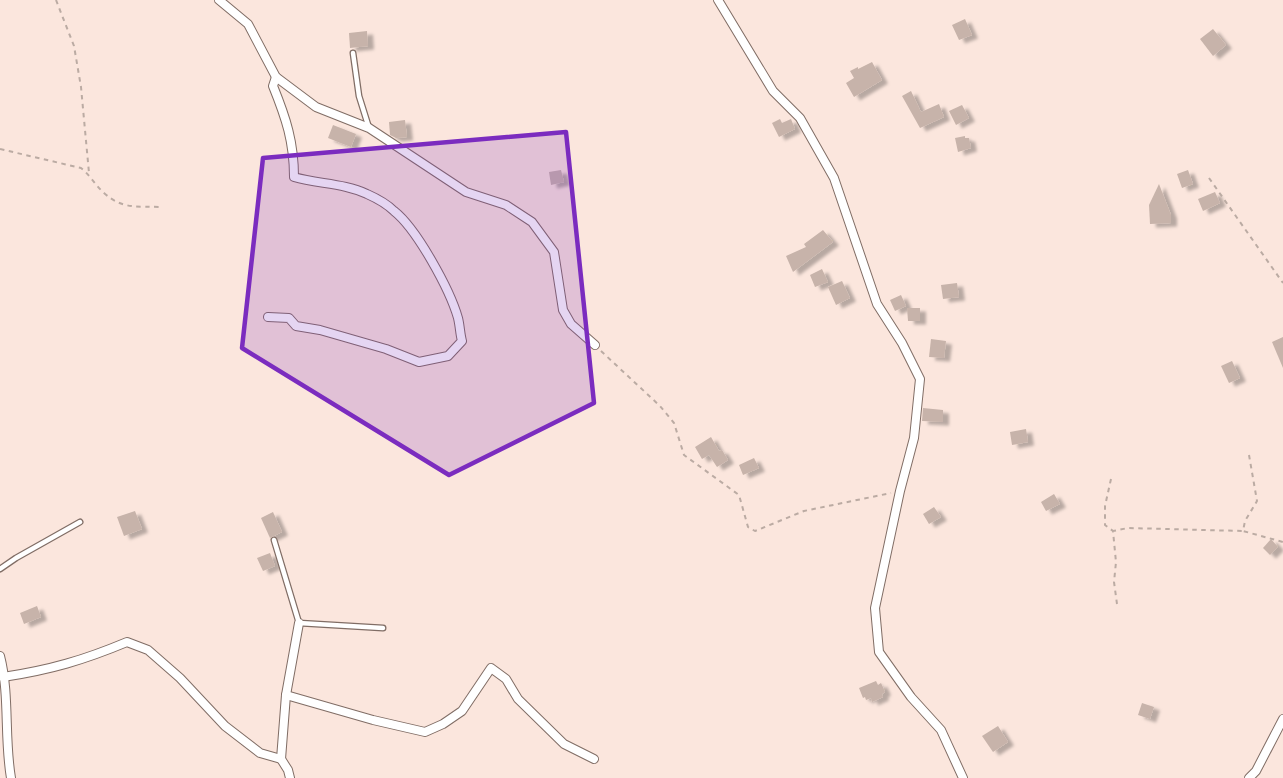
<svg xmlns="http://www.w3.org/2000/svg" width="1283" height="778" font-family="Signika,sans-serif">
<defs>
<filter id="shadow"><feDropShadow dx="6" dy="3.5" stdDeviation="1.5" flood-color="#0004"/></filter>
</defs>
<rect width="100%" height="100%" fill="#fbe6dd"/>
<g fill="#c7b3aa" filter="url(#shadow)">
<polygon points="965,19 972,35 959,40 952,25"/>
<polygon points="1213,29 1226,45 1213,56 1200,39"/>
<polygon points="367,31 368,46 350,48 349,33"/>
<polygon points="872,62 882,80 854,97 846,83 854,78 850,71 858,67 858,69"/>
<polygon points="911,91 921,112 939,104 944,117 920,128 902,96"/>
<polygon points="962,105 969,118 956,125 949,111"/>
<polygon points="780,119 782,123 791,119 795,129 779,137 772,123"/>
<polygon points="405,120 407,137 396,138 390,135 389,122"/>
<polygon points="333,125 356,134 351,147 328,138"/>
<polygon points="965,136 965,138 969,138 971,148 958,152 955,138"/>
<polygon points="561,170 564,182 551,185 549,172"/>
<polygon points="1188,170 1193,184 1182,188 1177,174"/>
<polygon points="1159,184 1171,215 1171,223 1150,224 1149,205"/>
<polygon points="1215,192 1220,203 1203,211 1198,199"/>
<polygon points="823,230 833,242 793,272 786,256 806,247 804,244"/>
<polygon points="822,269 828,282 815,287 810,275"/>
<polygon points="842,281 850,298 836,305 828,287"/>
<polygon points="957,283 959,297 943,299 941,285"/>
<polygon points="901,295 906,306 895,311 890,300"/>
<polygon points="907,308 920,308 920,321 908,321"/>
<polygon points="1283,337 1283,368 1272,342"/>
<polygon points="931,339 946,341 944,358 929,357"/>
<polygon points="1232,361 1240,378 1229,383 1221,366"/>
<polygon points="923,408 943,410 943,422 922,421"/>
<polygon points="1026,429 1028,442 1012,445 1010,432"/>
<polygon points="711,437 719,451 722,450 728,460 717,467 709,455 702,459 695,447"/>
<polygon points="754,458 759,468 743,475 739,465"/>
<polygon points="1054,494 1060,504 1046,511 1041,502"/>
<polygon points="934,507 941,517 929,524 923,514"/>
<polygon points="135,511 142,529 124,536 117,517"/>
<polygon points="273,512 282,532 270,538 261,518"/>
<polygon points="1271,539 1278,547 1270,555 1263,548"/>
<polygon points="270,553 275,566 263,571 257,558"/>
<polygon points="37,606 41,617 24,624 20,613"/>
<polygon points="876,681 878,685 881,683 885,692 882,694 883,697 872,702 871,698 866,700 865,697 863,698 859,688"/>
<polygon points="1142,703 1154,707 1150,719 1138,715"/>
<polygon points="998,726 1008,742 993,752 982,736"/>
</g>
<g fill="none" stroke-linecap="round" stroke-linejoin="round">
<defs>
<g id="lane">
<polyline points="353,53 359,96 369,128"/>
<polyline points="274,540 299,623 383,628"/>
<polyline points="0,569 16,558 80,522"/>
</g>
<g id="street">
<polyline points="219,0 248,24 276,77 316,107 369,128 466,192 506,205 532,222 554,252 563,310 571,324 595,345"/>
<polyline points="718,0 773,91 800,118 834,178 877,304 902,343 920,379 914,438 900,491 875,608 879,652 911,697 941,730 963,778"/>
<path d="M268,317L289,318L296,326L320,330L386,349L419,362L448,356L462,341C460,334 460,326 458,318C450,290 417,229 394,211C387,204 376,198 367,194C344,183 318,184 294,177C294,142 286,118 273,86L276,77"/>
<path d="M0,656C10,695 4,738 11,778"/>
<path d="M3,677C50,670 84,660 127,642L148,650L180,678L225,726L260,753L281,759L288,770L290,778"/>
<polyline points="286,695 373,720 425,732 443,724 462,711 491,668 506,679 518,699 564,744 594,759"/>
<polyline points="281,759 286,695 299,623"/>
<polyline points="1249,778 1256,771 1283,719"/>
</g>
</defs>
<use href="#lane" stroke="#806d65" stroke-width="7"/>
<use href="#street" stroke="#806d65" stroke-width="10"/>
<g stroke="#bbaba3" stroke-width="2" stroke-dasharray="4.5 4.5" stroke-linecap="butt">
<polyline points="56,0 74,46 81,87 89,173"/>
<path d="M0,149L81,168C90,175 95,185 104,193C123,210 138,206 162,207"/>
<polyline points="1209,178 1283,283"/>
<polyline points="601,351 660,406 674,423 684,455 739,495 748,527 755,531 804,511 891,493"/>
<polyline points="1249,455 1257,501 1245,521 1243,531 1283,542"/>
<polyline points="1111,479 1105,506 1105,525 1113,531"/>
<polyline points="1117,604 1114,582 1116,562 1113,531 1128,528 1243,531"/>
</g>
<use href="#lane" stroke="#fff" stroke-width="4.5"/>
<use href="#street" stroke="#fff" stroke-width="8"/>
</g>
<path fill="#7b2cbf" fill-opacity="0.2" stroke="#7b2cbf" stroke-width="4.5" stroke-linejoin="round" d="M566,132L594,403L449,475L242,348L263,158Z"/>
</svg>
